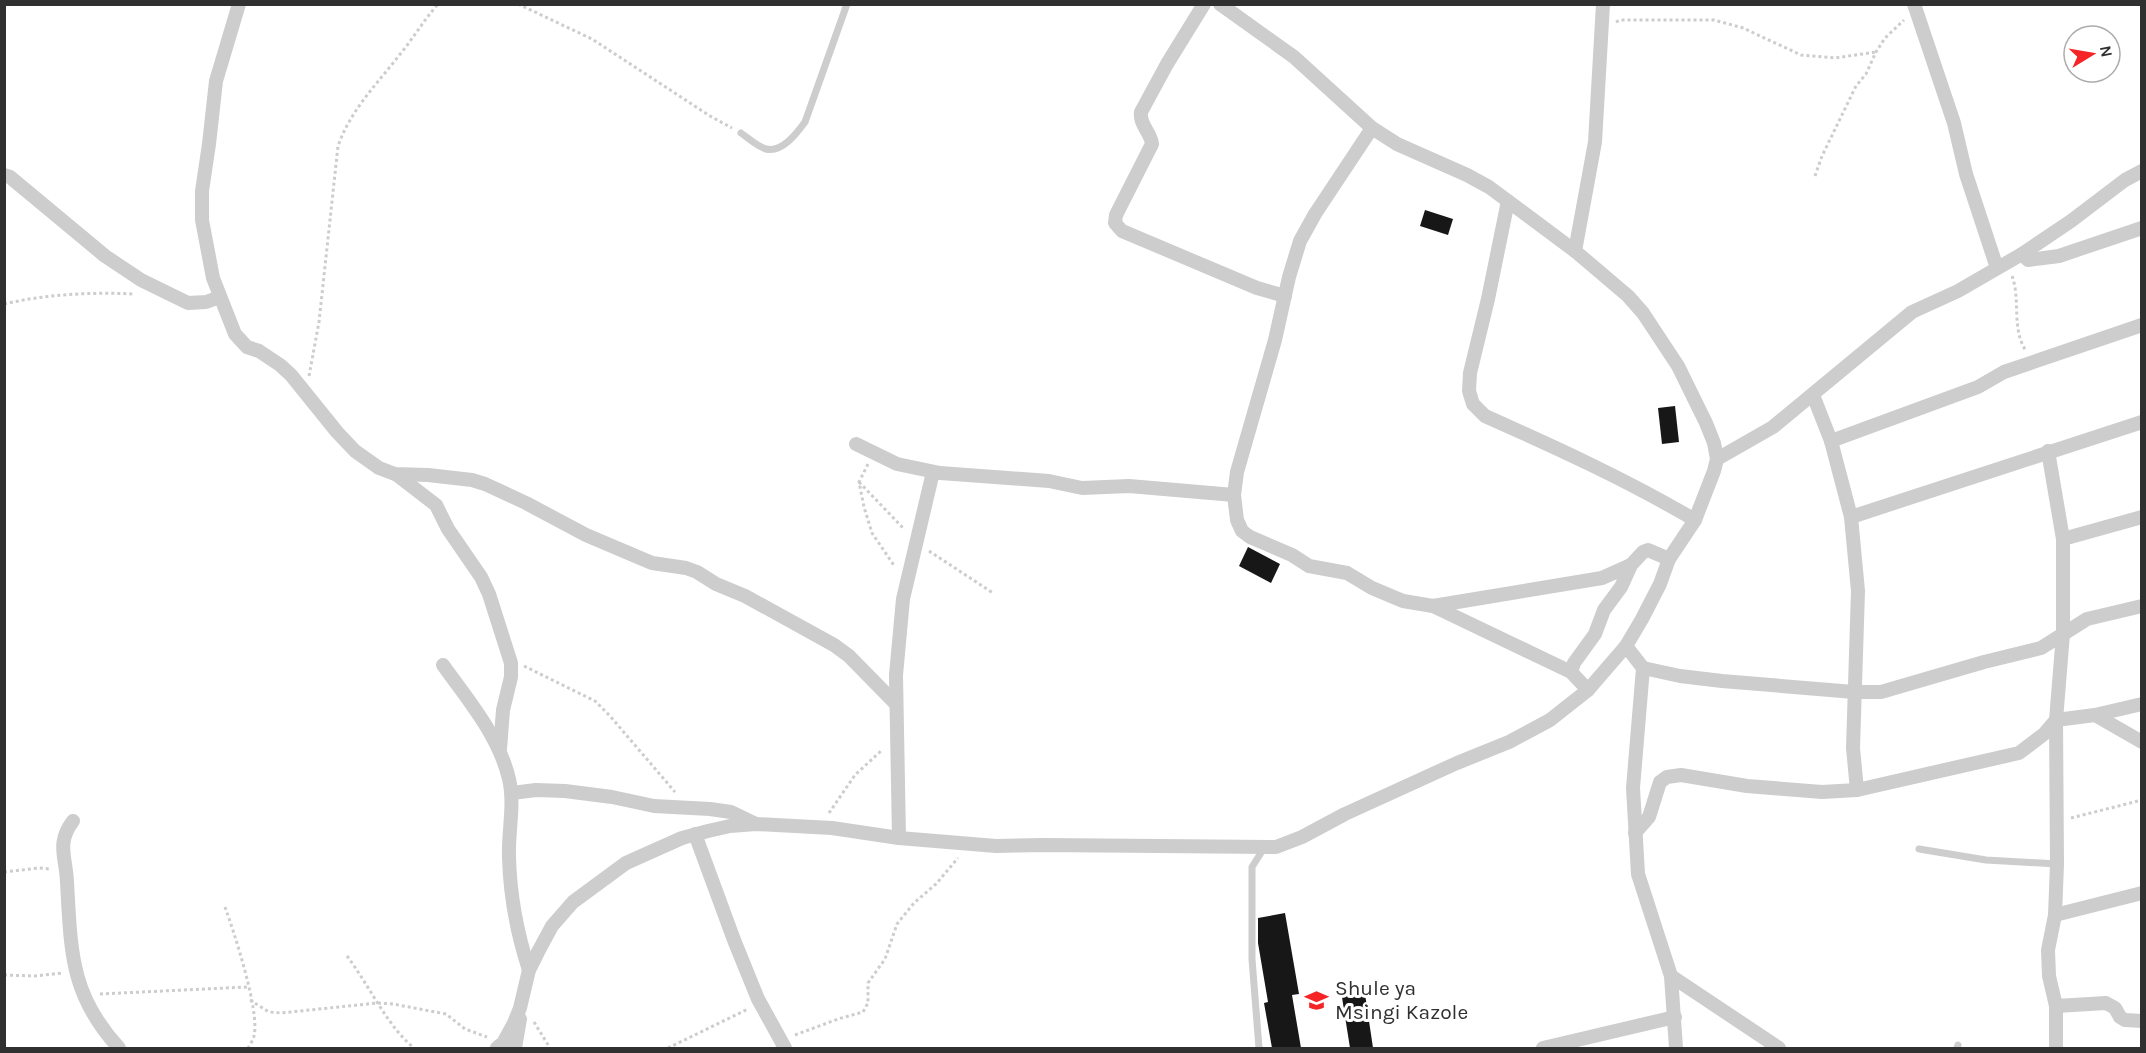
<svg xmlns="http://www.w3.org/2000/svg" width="2146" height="1053" font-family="Karla,sans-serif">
<rect width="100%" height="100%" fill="#fff"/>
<g fill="#171717">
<polygon points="1425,210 1453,219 1448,235 1420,226"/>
<polygon points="1675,406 1679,442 1662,444 1658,408"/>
<polygon points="1248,547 1280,564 1271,583 1239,566"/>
<polygon points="1285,913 1299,994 1292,995 1301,1048 1272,1048 1264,1003 1268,1002 1258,943 1258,918"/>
<polygon points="1364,987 1373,1048 1350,1048 1341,991"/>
</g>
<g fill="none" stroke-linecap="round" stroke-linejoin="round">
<g stroke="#cdcdcd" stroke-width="3" stroke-dasharray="3 3" stroke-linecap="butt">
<polyline points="518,4 592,39 710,116 732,128"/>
<polyline points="1616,22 1620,20 1714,20 1743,28 1801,55 1835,58 1876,52"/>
<polyline points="1815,176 1822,156 1856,86 1866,74 1876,52 1885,38 1904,20"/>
<path d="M2012,276C2021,300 2011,328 2026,351"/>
<path d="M4,304C47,294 92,292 135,294"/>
<path d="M309,376L319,322L338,146C351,109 378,83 401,53C414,37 424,20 438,4"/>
<polyline points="868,464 859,482 864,507 872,533 895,567"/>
<polyline points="859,482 904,529"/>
<polyline points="929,551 993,593"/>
<polyline points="524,666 595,701 610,716 675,792"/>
<polyline points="829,813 855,775 882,750"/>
<polyline points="2071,818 2142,800"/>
<polyline points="4,872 39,868 50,869"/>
<path d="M225,907C234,932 260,1011 254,1036C253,1040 250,1045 248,1048"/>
<path d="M347,956C369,985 387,1026 414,1048"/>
<polyline points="4,975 34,976 63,973"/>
<polyline points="100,994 247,987"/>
<polyline points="250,1000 269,1012 281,1013 377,1003 393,1004 446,1014 465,1029 487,1037"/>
<polyline points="534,1022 550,1048"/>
<polyline points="795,1035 838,1019 863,1012 868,1003 868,983 885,959 897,924 914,903 936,884 958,858"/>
<polyline points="668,1048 748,1009"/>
</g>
<g stroke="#cdcdcd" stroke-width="7">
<path d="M741,133C748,138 758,147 766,149C782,153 797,133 805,122L847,4"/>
<polyline points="1919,849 1986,860 2057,864"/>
<polyline points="1259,1048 1252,959 1252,867 1264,848"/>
<polyline points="1957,1048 1958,1045"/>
</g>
<g stroke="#cdcdcd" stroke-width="14">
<polyline points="239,4 216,81 209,144 202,191 202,220 213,278 235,334 247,347 259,351 280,365 291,375 337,432 355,451 379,468 395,474 428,475 472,480 485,484 526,503 586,535 652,563 686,568 697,572 716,584 745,596 834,645 849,656 896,704"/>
<path d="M1204,4L1167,64L1141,112C1139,125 1151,132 1152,144L1116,215L1115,223L1122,231L1257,288L1285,296"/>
<polyline points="1914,4 1954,123 1966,174 1997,268"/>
<polyline points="1372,128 1315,214 1300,241 1289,277 1275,340 1237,472 1234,495 1237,520 1242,531 1250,537 1292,555 1309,566 1347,573 1372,588 1403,601 1433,606 1571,672 1588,690"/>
<polyline points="4,175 10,177 105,256 141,280 188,303 206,302 220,297"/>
<path d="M1508,201L1488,299L1470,373L1469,391L1473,404L1485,416C1557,448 1627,480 1695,520"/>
<polyline points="1575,251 1595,142 1603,4"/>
<polyline points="2022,254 2028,260 2059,256 2142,228"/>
<polyline points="1813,395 1831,441 1851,517 1858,591 1853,748 1857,790"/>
<polyline points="1831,441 1978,387 2004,372 2142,325"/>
<polyline points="856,444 897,464 940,473 1049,481 1082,488 1129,486 1234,495"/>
<polyline points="2048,451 2063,539 2063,634 2056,720 2057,864 2055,915 2048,950 2049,976 2056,1006 2056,1048"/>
<polyline points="1717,459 1773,427 1912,312 1958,291 2022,254 2071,221 2125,180 2142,171"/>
<polyline points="397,475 436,505 448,529 481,577 489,594 511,663 511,677 503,710 500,749"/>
<polyline points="1851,517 2142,422"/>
<polyline points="2063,539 2142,517"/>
<polyline points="1433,606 1602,578 1631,565"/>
<polyline points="1626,646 1643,668 1633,788 1638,874 1671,976 1676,1048"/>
<path d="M443,665C468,700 499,736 509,779C515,805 508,831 509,857C510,897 517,933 529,970"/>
<polyline points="1643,668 1680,676 1722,681 1854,692 1881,692 1984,662 2041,648 2087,619 2142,606"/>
<polyline points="1571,672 1574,663 1595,634 1604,610 1621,587 1631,565 1643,552 1648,550 1669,559"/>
<polyline points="2095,715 2142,742"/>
<polyline points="512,793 536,790 565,791 612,797 654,806 710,809 731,812 754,823"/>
<path d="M73,821C56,843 66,857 67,882C71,951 70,995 119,1048"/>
<polyline points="1635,833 1649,817 1660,782 1667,777 1681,775 1747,786 1822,792 1857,790 2019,753 2044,734 2056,720 2095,715 2142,704"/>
<polyline points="695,834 734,940 758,999 785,1048"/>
<polyline points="899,838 896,675 903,599 933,472"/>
<polyline points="2055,915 2142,893"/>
<polyline points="1671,976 1779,1048"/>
<polyline points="2056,1006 2106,1003 2115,1008 2120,1017 2125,1020 2142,1021"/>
<polyline points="497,1048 503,1043 514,1023 520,1008 529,970 538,952 552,926 573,902 626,863 682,838 708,831 730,826 756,824 832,828 899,838 996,846 1044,845 1276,847 1302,837 1345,814 1457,763 1509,742 1550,720 1588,690 1626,646 1642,619 1660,584 1669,559 1695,520 1714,471 1717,459 1714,443 1706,423 1678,366 1643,313 1628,296 1575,251 1489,187 1467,175 1397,144 1372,128 1294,57 1220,4"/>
<polyline points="515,1048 520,1019"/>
<polyline points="1543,1048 1675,1017"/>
</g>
</g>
<defs>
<symbol id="school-bare" viewBox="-9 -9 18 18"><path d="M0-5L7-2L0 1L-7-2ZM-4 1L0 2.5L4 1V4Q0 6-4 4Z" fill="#f52427" stroke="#fff" stroke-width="2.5" paint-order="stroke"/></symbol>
</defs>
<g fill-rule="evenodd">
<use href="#school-bare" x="1300" y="984" width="33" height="33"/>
</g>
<g text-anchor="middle" stroke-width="6" stroke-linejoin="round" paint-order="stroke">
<g font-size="21" fill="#303030" stroke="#fff" text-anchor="start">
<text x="1335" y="995">Shule ya<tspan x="1335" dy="24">Msingi Kazole</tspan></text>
</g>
</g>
<rect width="2146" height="1053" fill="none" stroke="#303030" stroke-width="12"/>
<g transform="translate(2092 54) rotate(79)"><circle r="28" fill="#ffffff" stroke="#acacac" stroke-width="1.5"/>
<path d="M0-4.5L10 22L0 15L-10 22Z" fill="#f52427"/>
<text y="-9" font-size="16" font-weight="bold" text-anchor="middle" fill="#303030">N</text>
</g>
</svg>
